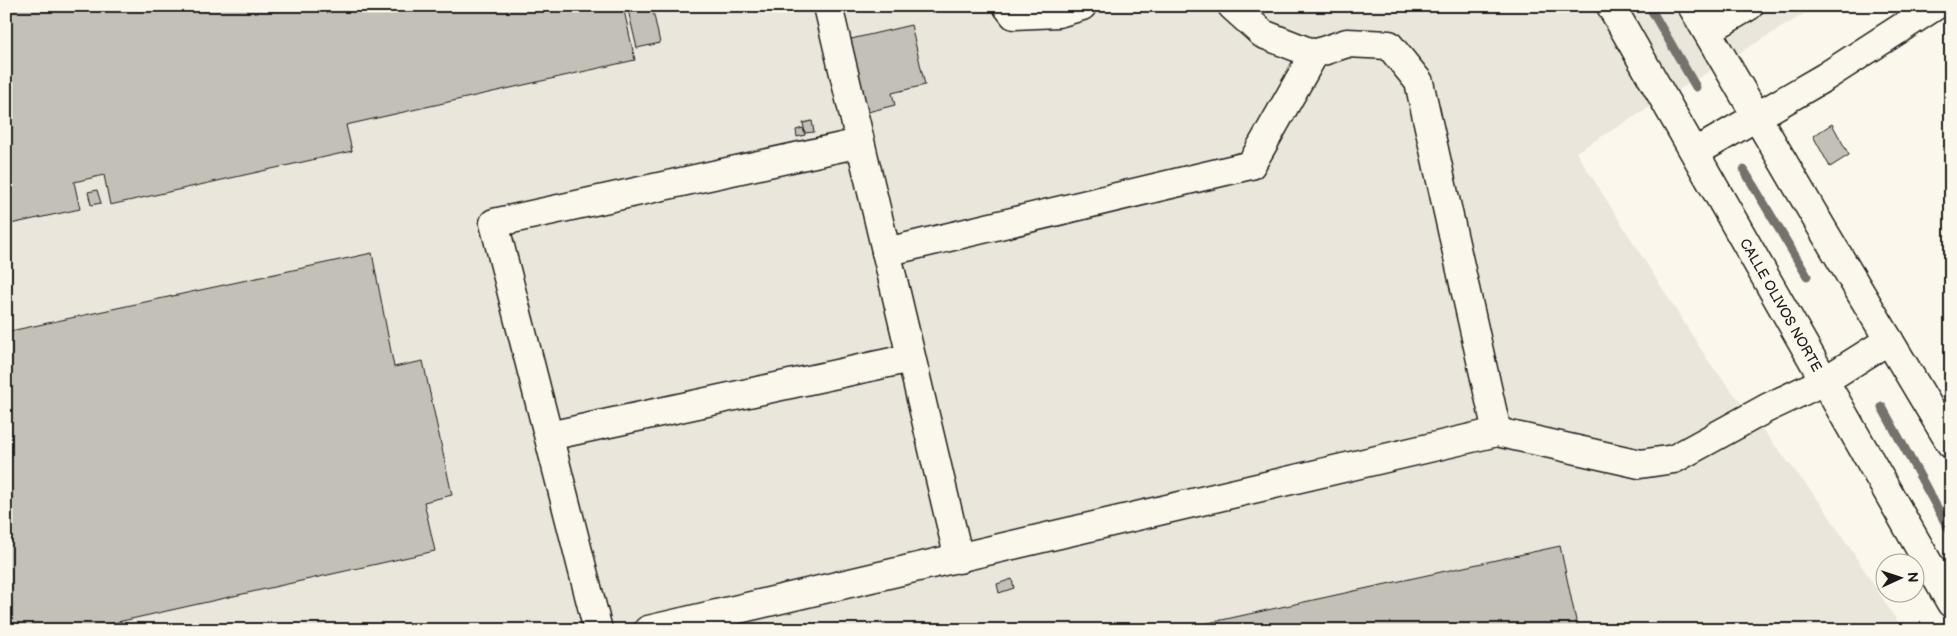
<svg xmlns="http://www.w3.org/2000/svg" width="1957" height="636" font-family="'Balsamiq Sans',sans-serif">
<rect width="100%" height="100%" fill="#fbf7ec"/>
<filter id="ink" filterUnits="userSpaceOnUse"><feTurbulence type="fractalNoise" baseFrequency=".02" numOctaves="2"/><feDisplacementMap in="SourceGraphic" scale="10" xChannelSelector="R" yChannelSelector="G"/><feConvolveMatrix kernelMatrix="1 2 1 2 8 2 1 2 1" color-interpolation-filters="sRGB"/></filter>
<g filter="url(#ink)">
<polygon fill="#eae6dc" points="6,6 1817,6 1576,152 1709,362 1822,505 1903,630 6,630"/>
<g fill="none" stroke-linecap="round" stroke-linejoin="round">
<g stroke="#74726e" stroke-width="9">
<polyline points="1649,6 1696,87"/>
<polyline points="1744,170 1807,276"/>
<polyline points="1882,407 1951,533"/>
</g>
</g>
<g fill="#c3c0b8" stroke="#1c1c1c">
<polygon points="6,6 623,6 635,60 346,125 352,151 110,205 104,175 74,182 80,209 6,225"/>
<polygon points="627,6 652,6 660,43 637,48"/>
<polygon points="911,25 925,85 892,93 895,105 864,113 847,40"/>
<polygon points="812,121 814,132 805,133 803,123"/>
<polygon points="1832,124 1849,155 1830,167 1813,136"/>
<polygon points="803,128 805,135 797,137 796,130"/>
<polygon points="97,190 101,203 91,205 88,192"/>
<polygon points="372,253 394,367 423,361 452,495 424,502 435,551 82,630 6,630 6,332"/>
<polygon points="1560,546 1578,630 1176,630"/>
<polygon points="1012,579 1014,588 999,593 997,584"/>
</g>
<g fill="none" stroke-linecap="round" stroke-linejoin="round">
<defs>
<g id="minor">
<polyline points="828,6 959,559"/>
<polyline points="1007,6 1014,15 1058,13 1082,6"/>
<polyline points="1232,6 1263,34 1314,54 1347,43 1389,45 1419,82 1497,432"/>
<polyline points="1707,31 1749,6"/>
<polyline points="1696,152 1825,77 1935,6"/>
<polyline points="886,252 1251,165 1314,54"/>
<polyline points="549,436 911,358"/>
<polyline points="598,630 494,223 860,143"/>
<polyline points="648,630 1497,432 1640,464 1674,459 1767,408 1824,381 1889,340"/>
</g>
<g id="major">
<path id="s1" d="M1611,6L1951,603"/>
<polyline points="1692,6 1823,230 1951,444"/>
</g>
</defs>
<use href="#minor" stroke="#1c1c1c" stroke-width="31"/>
<use href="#major" stroke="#1c1c1c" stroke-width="31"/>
<use href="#minor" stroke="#fbf7ec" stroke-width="28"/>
<use href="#major" stroke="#fbf7ec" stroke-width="28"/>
</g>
</g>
<g text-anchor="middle" stroke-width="4" stroke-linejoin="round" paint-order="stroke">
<g font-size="14" fill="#1c1c1c" stroke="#fbf7ec">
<text dy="5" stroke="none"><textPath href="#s1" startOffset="344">CALLE OLIVOS NORTE</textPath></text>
</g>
</g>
<rect width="1957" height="636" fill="none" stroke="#fbf7ec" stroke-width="25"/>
<rect x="12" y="12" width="1932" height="611" fill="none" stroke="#1c1c1c" stroke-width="2" filter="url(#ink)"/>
<g transform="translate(1900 578) rotate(87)"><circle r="24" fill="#fbf7ec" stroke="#a29f99"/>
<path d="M0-4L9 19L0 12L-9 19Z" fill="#1c1c1c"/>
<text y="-8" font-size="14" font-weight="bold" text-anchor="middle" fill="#1c1c1c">N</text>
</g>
</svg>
